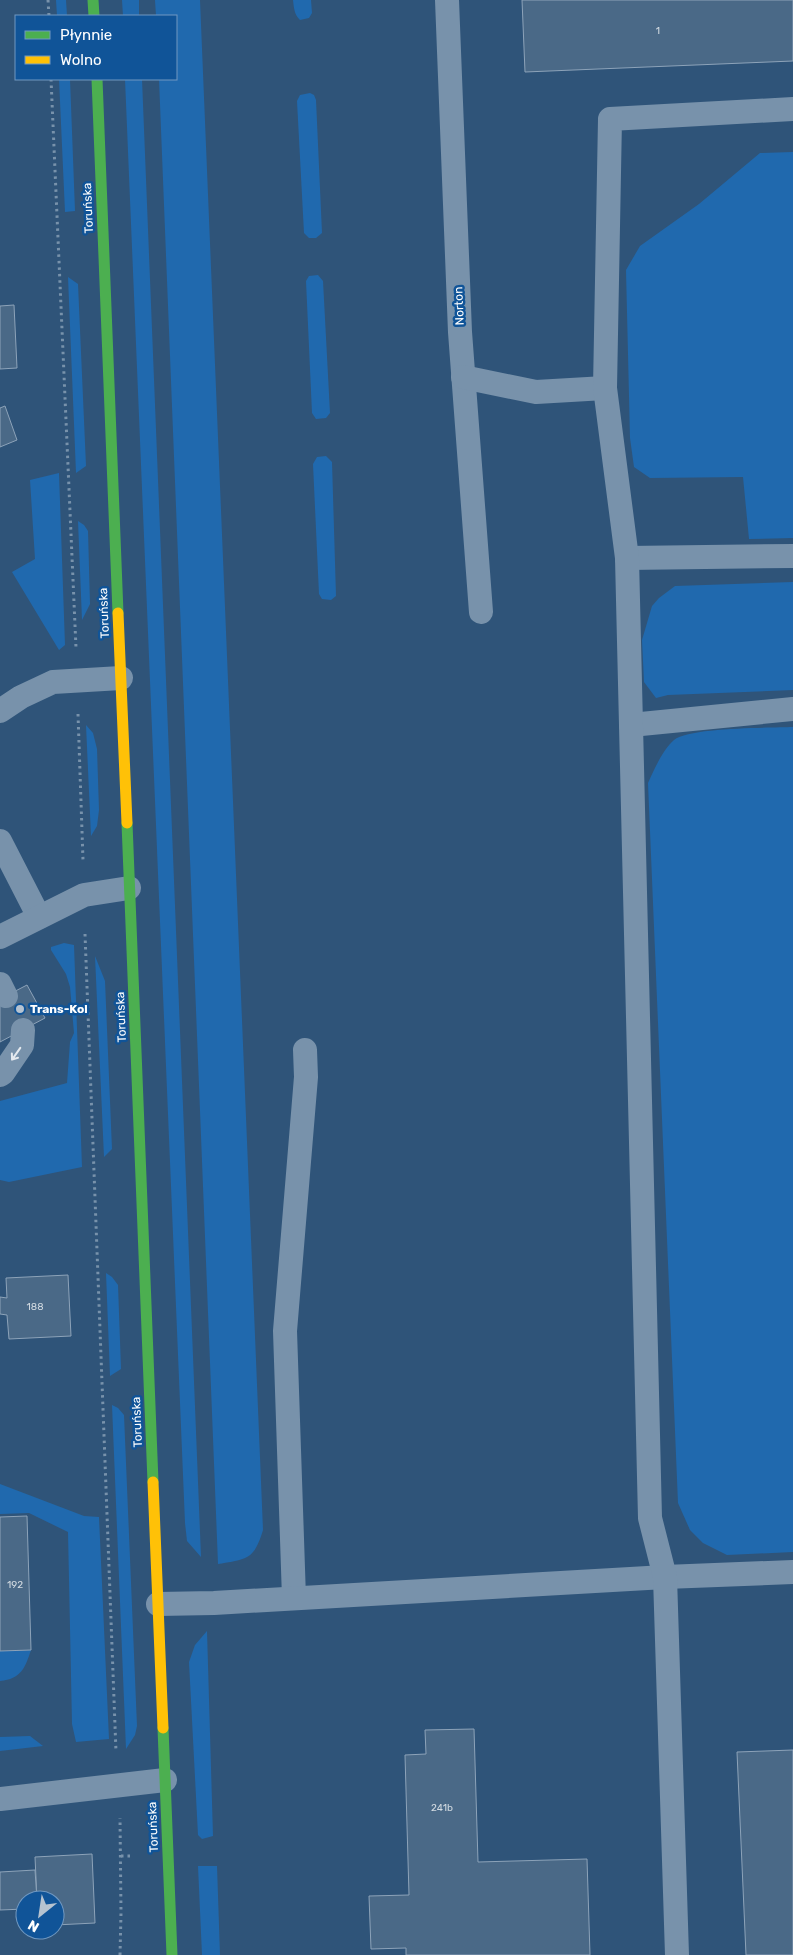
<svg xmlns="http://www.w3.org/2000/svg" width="793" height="1955" font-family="Rubik,sans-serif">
<rect width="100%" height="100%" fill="#2f5479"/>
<g fill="#2069ae">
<polygon points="56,0 66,0 67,16 57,16"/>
<polygon points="122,0 139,0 139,16 123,16"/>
<path d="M155,0H200L263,1530C254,1560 247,1559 218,1564L159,79H176V16H156Z"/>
<path d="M293,0H311L312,13L309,18L300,20C294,14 294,8 293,0Z"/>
<polygon points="59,79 70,79 75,211 65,212"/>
<polygon points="125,79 142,79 201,1557 187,1541 185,1523"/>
<polygon points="310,93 314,95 316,100 322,233 316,238 309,238 304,233 297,101 300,95"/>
<polygon points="793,152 793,538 749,539 743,477 650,478 634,467 630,438 626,270 640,246 699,204 760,153"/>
<polygon points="318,275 323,281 330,413 326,418 316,419 312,413 306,281 309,276"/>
<polygon points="68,277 78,284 86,466 76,473"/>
<polygon points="326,456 332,462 336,596 331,600 322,599 319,594 313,464 317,457"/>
<polygon points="59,473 65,645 59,650 12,572 35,559 30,480"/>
<polygon points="78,521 84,525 88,531 90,604 82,620"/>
<polygon points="793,582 793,690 668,695 656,698 644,682 642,640 652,606 659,598 675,586"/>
<polygon points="86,725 93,733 97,749 99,810 97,826 91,836"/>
<path d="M793,727V1552L727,1555L703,1543L690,1530L678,1503L648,783C654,770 663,749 674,740C690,727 769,728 793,727Z"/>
<polygon points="64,943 74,945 82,1167 9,1182 0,1180 0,1101 67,1083 70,1042 74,1033 70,987 66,974 51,950 51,947"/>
<polygon points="95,956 105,981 112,1149 104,1157"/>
<polygon points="106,1273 112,1277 118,1285 121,1369 110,1376"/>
<polygon points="112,1405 118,1408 124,1415 137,1726 135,1735 126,1749"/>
<polygon points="0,1484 84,1516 99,1517 109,1739 76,1742 72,1724 68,1532 29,1513 0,1514"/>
<polygon points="207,1631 213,1836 202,1839 198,1835 189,1662 195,1645"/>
<path d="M31,1650C25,1668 21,1679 0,1681V1651Z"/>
<polygon points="30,1736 43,1746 0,1751 0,1737"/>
<polygon points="198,1866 217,1866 220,1955 202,1955"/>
</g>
<g fill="#4a6987" stroke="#8da3b9">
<polygon points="522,0 793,0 793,61 525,72"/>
<polygon points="14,305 17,368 0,369 0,306"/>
<polygon points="5,406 17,440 0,447 0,408"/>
<polygon points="27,985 45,1018 0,1042 0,999"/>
<polygon points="68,1275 71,1336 9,1339 7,1315 0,1314 0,1297 7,1298 6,1278"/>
<polygon points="27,1516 31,1650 0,1651 0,1517"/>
<polygon points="474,1729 478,1862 587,1859 590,1955 406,1955 406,1948 371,1949 369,1896 409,1895 405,1755 426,1754 425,1730"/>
<polygon points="793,1750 793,1955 746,1955 737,1752"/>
<polygon points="92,1854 95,1923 55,1925 55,1900 37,1900 35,1857"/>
<polygon points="35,1870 37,1900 25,1900 25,1909 0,1910 0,1872"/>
</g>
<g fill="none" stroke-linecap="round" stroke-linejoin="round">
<g stroke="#7892ab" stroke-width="3" stroke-dasharray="2.5 4" stroke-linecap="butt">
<polyline points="48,0 49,16"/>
<polyline points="51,79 76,648"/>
<polyline points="78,714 83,860"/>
<polyline points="85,934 116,1752"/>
<polyline points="121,1856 132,1856"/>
<polyline points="120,1955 121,1913 120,1818"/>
</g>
<g stroke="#7892ab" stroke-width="24">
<polyline points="447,0 460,332 481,612"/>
<polyline points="463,377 536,392 605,388"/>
<polyline points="627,558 793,556"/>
<polyline points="0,711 21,697 53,682 121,678"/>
<polyline points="631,725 793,709"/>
<polyline points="0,841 39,917"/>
<polyline points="0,937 84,895 129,888"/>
<polyline points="0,984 6,996"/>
<polyline points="0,1075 3,1073 22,1045 23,1030"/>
<polyline points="294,1598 285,1331 306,1077 305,1050"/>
<polyline points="158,1604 214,1603 665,1577 793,1572"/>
<polyline points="0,1799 165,1780"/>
<polyline points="677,1955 665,1577 650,1518 627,558 605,388 610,119 793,109"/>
</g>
<g stroke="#4caf50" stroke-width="11">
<polyline points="93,0 94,16"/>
<polyline points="97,79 118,613"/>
<polyline points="127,823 153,1482"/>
<polyline points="163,1728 172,1955"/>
</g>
<g stroke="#ffc107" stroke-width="11">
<polyline points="118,613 127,823"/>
<polyline points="153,1482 163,1728"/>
</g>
</g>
<defs><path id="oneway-shaft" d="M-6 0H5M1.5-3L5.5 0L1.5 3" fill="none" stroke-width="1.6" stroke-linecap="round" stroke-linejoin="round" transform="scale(1.25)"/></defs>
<use stroke="#e4e9ee" href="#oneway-shaft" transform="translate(16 1054) rotate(125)"/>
<circle fill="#b6c3d0" stroke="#105498" stroke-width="2" cx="20" cy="1009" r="5"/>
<g text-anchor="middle" stroke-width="5" stroke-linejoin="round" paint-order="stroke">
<g font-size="10" fill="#d2dae1">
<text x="658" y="34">1</text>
<text x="35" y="1310">188</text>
<text x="15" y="1588">192</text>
<text x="442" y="1811">241b</text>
</g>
<g font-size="12" fill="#fff" stroke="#105498">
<text transform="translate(88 208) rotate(-92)" y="4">Toruńska</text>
<text transform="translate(459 306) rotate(-92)" y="4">Norton</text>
<text transform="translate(104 613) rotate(-92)" y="4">Toruńska</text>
<text transform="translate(121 1017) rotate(-92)" y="4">Toruńska</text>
<text transform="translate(137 1422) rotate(-92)" y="4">Toruńska</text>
<text transform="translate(153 1827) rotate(-92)" y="4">Toruńska</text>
</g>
<g font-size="12" font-weight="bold" fill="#fff" stroke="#105498" text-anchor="start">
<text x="30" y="1013">Trans-Kol</text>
</g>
</g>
<rect x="15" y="15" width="162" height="65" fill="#105498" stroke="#7098c1"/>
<rect x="25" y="31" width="25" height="8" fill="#4caf50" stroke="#7098c1"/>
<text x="60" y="40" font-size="15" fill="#ffffff">Płynnie</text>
<rect x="25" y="56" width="25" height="8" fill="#ffc107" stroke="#7098c1"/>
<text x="60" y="65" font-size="15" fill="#ffffff">Wolno</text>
<g transform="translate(40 1915) rotate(210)"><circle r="24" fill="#105498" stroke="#7098c1"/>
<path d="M0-4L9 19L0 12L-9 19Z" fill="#b6c3d0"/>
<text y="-8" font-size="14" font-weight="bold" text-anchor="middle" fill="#ffffff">N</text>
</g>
</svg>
